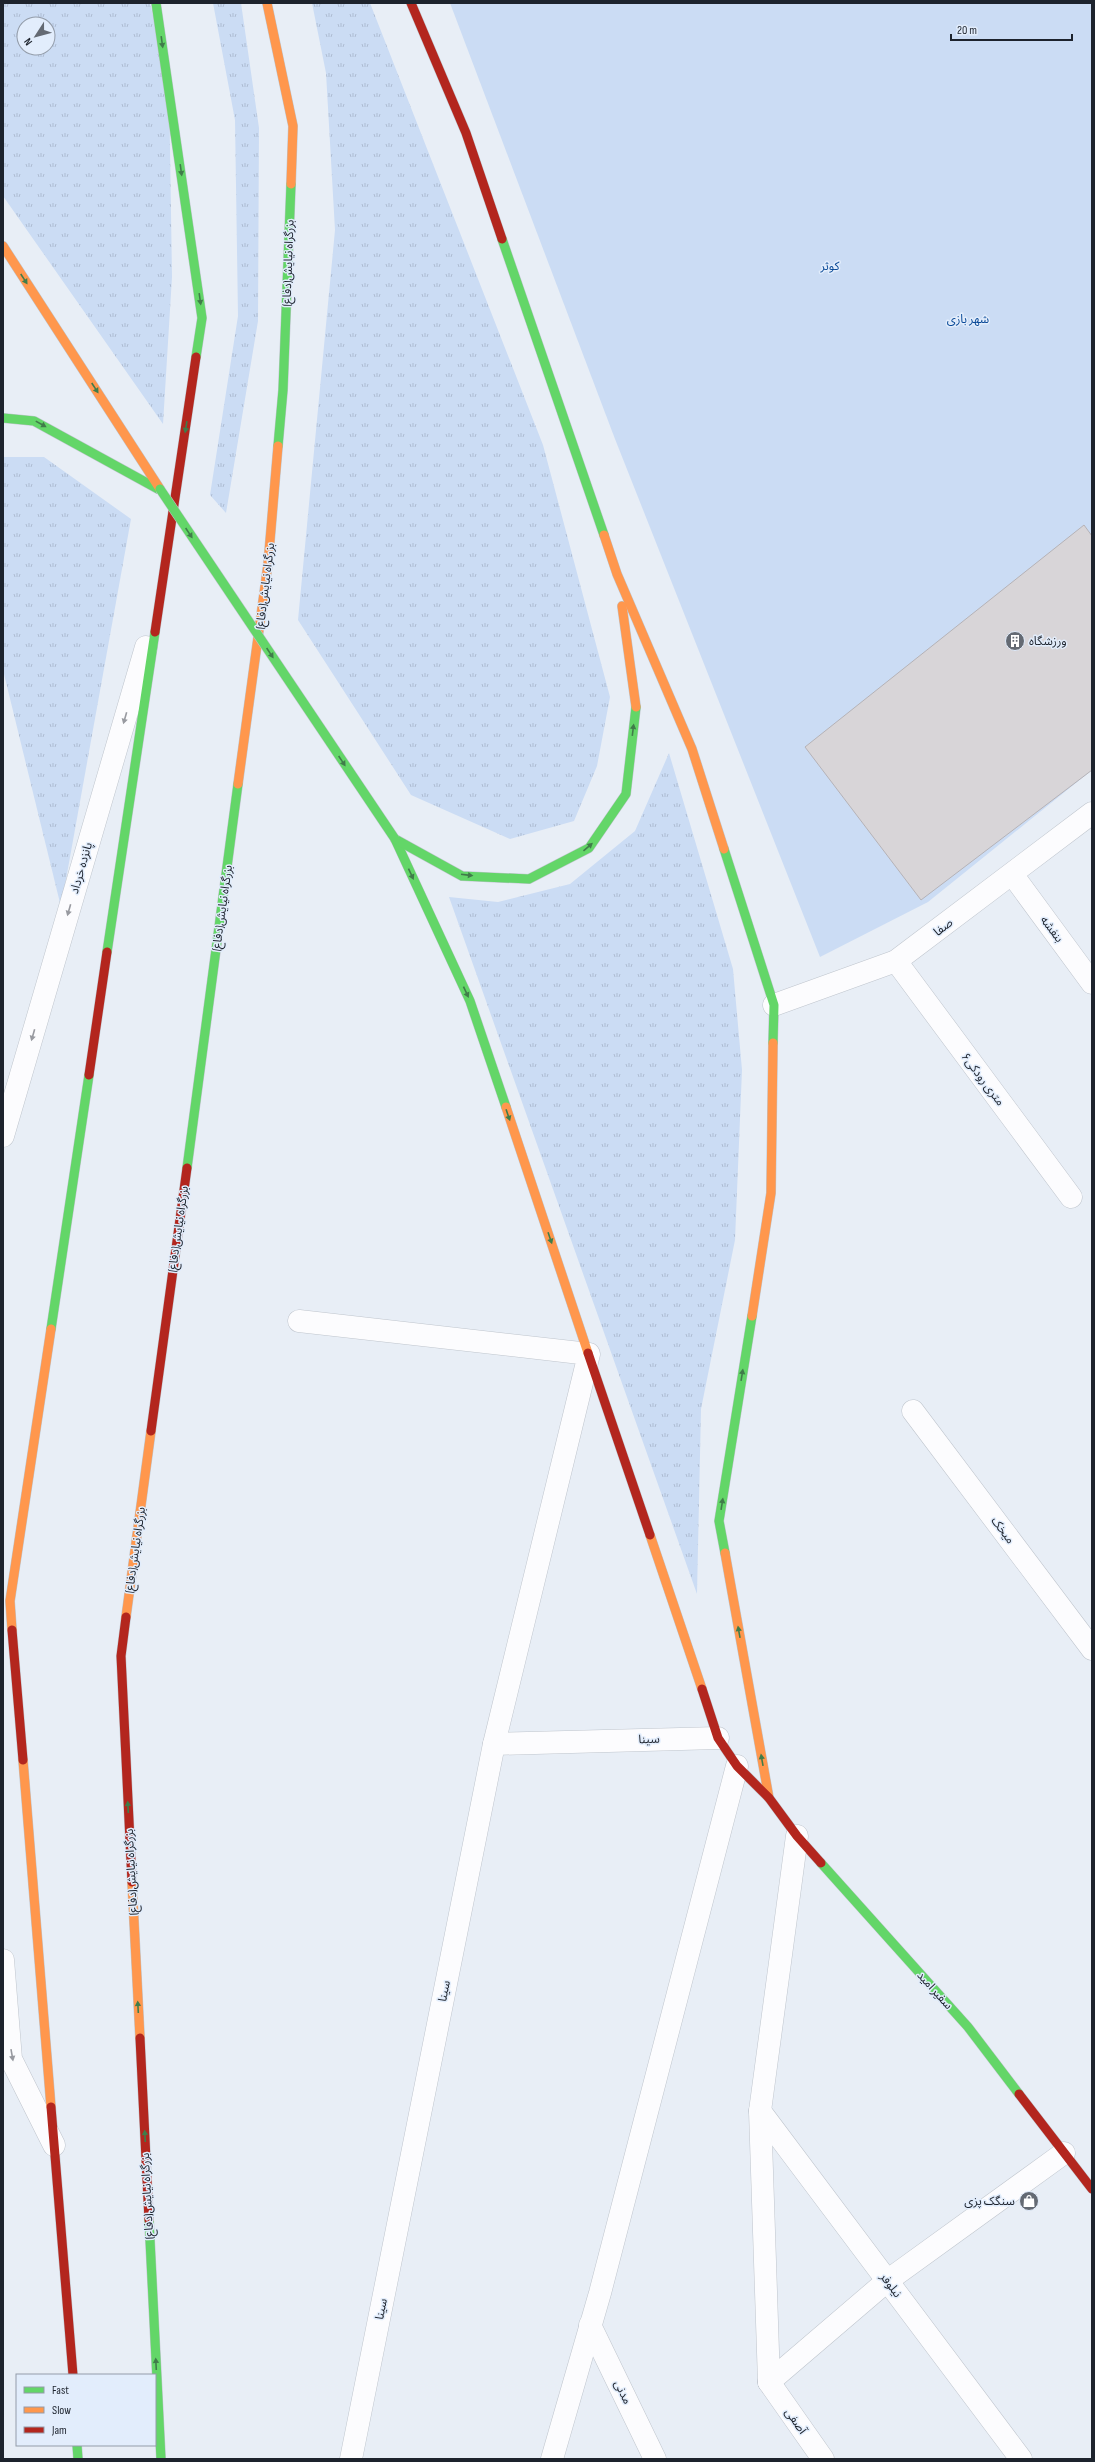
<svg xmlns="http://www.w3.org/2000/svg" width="1095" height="2462" font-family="'Sofia Sans Condensed','Noto Sans Arabic',sans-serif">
<defs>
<pattern id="grass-tufts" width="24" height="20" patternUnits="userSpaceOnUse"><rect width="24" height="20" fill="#cbdcf4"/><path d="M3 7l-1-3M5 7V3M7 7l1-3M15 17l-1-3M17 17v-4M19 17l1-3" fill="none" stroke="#aebcd2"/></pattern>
</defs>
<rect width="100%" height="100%" fill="#e8eef6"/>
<g fill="url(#grass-tufts)" fill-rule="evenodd">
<path d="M3,3H150L169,85L172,277L163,424L3,196ZM24,24H48V48H24Z"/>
<polygon points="213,3 241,3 259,128 258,321 226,513 210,495 238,316 235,120"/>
<polygon points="312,3 370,3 543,445 610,697 597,766 574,821 510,839 411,795 298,620 335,230 326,73"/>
<polygon points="3,457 44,457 131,519 61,907 3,670"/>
<polygon points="669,753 733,969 742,1070 735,1240 701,1409 697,1594 449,897 498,902 570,884 635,831"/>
</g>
<polygon fill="#cbdcf4" points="450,3 1092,3 1092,770 928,902 820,957 615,439"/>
<polygon fill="#d8d5d8" stroke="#b5b2b6" points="1084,525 1092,536 1092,770 921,900 805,747"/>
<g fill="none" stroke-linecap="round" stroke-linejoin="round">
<defs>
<g id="street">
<polyline points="1012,874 1092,983"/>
<polyline points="896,961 1071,1197"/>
<polyline points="774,1005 896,961 1092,813"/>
<polyline points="3,1136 146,647"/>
<polyline points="299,1321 589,1354 494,1744"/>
<polyline points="913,1411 1092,1649"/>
<polyline points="3,1960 11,2059 54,2145"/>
<polyline points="760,2111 1021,2459"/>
<polyline points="590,2325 655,2459"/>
<polyline points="769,2382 760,2111 797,1836"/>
<polyline points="769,2382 887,2281 1064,2153"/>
<polyline points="769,2382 823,2459"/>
<polyline points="351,2459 494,1744 718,1738"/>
<polyline points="552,2459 600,2293 737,1766"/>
</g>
<g id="fast">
<polyline points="156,3 202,318 196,357"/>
<polyline points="502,239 604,535"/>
<polyline points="3,418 34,421 158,489"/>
<polyline points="278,446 283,390 291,184"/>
<polyline points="395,839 470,1001 506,1107"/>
<polyline points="395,839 462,876 529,879 589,848 626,794 636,707"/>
<polyline points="724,849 774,1005 773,1043"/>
<polyline points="107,952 155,632"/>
<polyline points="187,1168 238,784"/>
<polyline points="51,1329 89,1075"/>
<polyline points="725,1553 719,1521 752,1316"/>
<polyline points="821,1863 968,2027 1019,2094"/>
<polyline points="149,2220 161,2459"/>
<polyline points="77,2445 78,2459"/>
</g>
<g id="slow">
<polyline points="267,3 293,126 291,184"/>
<polyline points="3,246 160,489"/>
<polyline points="604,535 617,574 692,749 724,849"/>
<polyline points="622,606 636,707"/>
<polyline points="238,784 268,564 278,446"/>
<polyline points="506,1107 588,1353"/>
<polyline points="752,1316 771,1193 773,1043"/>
<polyline points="650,1535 702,1689"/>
<polyline points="725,1553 769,1798"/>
<polyline points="126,1617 151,1431"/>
<polyline points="12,1630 10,1601 51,1329"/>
<polyline points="23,1760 51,2107"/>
<polyline points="132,1882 140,2038"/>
</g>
<g id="jam">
<polyline points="411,3 466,133 502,239"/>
<polyline points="155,632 196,357"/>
<polyline points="89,1075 107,952"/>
<polyline points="588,1353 650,1535"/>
<polyline points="151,1431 187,1168"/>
<polyline points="126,1617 121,1656 132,1882"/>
<polyline points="12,1630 23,1760"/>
<polyline points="702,1689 718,1738 737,1766 769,1798 797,1836 821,1863"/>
<polyline points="140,2038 149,2220"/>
<polyline points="1019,2094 1092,2189"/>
<polyline points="51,2107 73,2375"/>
</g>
</defs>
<use href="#street" stroke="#bfc5cd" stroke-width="23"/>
<use href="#fast" stroke="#bfc5cd" stroke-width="10"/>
<use href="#slow" stroke="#bfc5cd" stroke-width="10"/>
<use href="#jam" stroke="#bfc5cd" stroke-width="10"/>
<use href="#street" stroke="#fcfcfe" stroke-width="22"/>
<use href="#fast" stroke="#63d668" stroke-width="9"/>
<use href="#slow" stroke="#ff974d" stroke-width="9"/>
<use href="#jam" stroke="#b3261e" stroke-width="9"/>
<defs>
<polyline id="fast-bridge" points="160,489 395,839"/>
</defs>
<use href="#fast-bridge" stroke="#bfc5cd" stroke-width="10" stroke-linecap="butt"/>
<use href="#fast-bridge" stroke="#63d668" stroke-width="9"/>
</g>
<defs><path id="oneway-solid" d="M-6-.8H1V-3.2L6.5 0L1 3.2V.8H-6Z"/></defs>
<g fill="#407c4a">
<use href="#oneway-solid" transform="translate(162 42) rotate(82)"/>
<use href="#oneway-solid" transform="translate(181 170) rotate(82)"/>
<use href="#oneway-solid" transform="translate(24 279) rotate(57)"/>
<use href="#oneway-solid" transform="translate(200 299) rotate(82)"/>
<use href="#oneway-solid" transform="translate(95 388) rotate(57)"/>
<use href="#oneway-solid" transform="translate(41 424) rotate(29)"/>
<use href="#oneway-solid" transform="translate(186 427) rotate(99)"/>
<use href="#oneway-solid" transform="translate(189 533) rotate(56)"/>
<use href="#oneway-solid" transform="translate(270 653) rotate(56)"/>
<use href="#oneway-solid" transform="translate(633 730) rotate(-83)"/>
<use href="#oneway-solid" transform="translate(342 761) rotate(56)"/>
<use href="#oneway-solid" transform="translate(588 847) rotate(-41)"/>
<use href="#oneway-solid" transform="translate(411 874) rotate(65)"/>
<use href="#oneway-solid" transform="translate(467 875) rotate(7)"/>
<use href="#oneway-solid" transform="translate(466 992) rotate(65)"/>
<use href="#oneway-solid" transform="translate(508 1115) rotate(71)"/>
<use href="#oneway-solid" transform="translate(550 1238) rotate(71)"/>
<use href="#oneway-solid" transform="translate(742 1375) rotate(-81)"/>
<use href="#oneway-solid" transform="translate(722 1504) rotate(-81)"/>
<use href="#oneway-solid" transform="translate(739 1632) rotate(-100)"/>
<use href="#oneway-solid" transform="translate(762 1760) rotate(-100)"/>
<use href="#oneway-solid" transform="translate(128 1807) rotate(-93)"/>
<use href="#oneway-solid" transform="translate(138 2007) rotate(-93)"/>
<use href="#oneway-solid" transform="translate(145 2136) rotate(-93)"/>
<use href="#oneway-solid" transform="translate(156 2364) rotate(-93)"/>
</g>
<g fill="#989aa0">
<use href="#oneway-solid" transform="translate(125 718) rotate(106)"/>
<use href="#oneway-solid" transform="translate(69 910) rotate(106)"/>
<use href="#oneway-solid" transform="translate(33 1035) rotate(106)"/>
<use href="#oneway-solid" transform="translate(12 2055) rotate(80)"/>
</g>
<defs>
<symbol id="building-disc" viewBox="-11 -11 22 22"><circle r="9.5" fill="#646a73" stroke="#e2edfc"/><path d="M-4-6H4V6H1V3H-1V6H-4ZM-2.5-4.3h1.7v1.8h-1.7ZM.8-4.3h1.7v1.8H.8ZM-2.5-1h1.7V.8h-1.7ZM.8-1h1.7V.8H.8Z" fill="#fff"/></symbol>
<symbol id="shop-disc" viewBox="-11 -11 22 22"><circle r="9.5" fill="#646a73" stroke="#e2edfc"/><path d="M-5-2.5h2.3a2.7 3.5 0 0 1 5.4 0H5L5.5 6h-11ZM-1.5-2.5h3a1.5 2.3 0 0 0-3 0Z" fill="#fff"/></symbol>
</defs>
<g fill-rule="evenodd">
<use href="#building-disc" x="1004" y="630" width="22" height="22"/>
<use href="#shop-disc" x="1018" y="2190" width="22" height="22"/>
</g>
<g text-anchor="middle" stroke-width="3" stroke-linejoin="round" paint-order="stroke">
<g font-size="12" fill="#1d232d" stroke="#e2edfc">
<text transform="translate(288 263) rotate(-88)" y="4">بزرگراه نیایش(دفاع)</text>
<text transform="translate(265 586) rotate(-83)" y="4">بزرگراه نیایش(دفاع)</text>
<text transform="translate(81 868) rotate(-74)" y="4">پانزده خرداد</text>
<text transform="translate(222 908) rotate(-82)" y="4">بزرگراه نیایش(دفاع)</text>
<text transform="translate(943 927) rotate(-38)" y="4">صفا</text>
<text transform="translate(1052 929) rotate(53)" y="4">بنفشه</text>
<text transform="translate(983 1079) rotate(53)" y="4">۶متری رودکی</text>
<text transform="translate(178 1229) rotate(-82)" y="4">بزرگراه نیایش(دفاع)</text>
<text transform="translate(1003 1530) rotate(53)" y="4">میخک</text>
<text transform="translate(135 1550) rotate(-82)" y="4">بزرگراه نیایش(دفاع)</text>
<text transform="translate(649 1739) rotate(-2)" y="4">سینا</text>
<text transform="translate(131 1872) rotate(-93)" y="4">بزرگراه نیایش(دفاع)</text>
<text transform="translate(935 1990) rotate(48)" y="4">سفیر امید</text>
<text transform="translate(444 1991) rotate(-79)" y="4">سینا</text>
<text transform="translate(147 2196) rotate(-93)" y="4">بزرگراه نیایش(دفاع)</text>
<text transform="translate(891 2285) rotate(53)" y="4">نیلوفر</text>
<text transform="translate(381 2309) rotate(-79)" y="4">سینا</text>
<text transform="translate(623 2392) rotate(64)" y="4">مدنی</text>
<text transform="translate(796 2421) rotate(55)" y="4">آصفی</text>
</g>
<g font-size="12" fill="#094997" stroke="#e2edfc">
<text x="830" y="270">کوثر</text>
<text x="968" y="323">شهر بازی</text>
</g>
<g font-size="12" fill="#1d232d" stroke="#e2edfc" text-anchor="start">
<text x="1029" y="645">ورزشگاه</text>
<text x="1015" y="2205" text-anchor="end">سنگک پزی</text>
</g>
</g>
<rect width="1095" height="2462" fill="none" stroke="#1d232d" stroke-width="8"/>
<rect x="16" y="2374" width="140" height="72" fill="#e2edfc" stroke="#939ca9"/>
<rect x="24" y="2387" width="20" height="6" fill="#63d668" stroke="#939ca9"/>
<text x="52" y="2394" font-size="12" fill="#1d232d">Fast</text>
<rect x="24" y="2407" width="20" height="6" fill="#ff974d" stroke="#939ca9"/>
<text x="52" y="2414" font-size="12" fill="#1d232d">Slow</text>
<rect x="24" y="2427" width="20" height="6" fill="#b3261e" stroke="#939ca9"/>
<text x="52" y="2434" font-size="12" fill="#1d232d">Jam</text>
<g transform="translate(36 36) rotate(234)"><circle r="19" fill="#e2edfc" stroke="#939ca9"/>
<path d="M0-3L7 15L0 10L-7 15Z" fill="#646a73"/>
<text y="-6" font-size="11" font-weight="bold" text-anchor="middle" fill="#1d232d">N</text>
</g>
<path d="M951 34v6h121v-6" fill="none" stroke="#1d232d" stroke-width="2"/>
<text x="957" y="34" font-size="12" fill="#1d232d" stroke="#e2edfc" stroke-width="3" paint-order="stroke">20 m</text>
</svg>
